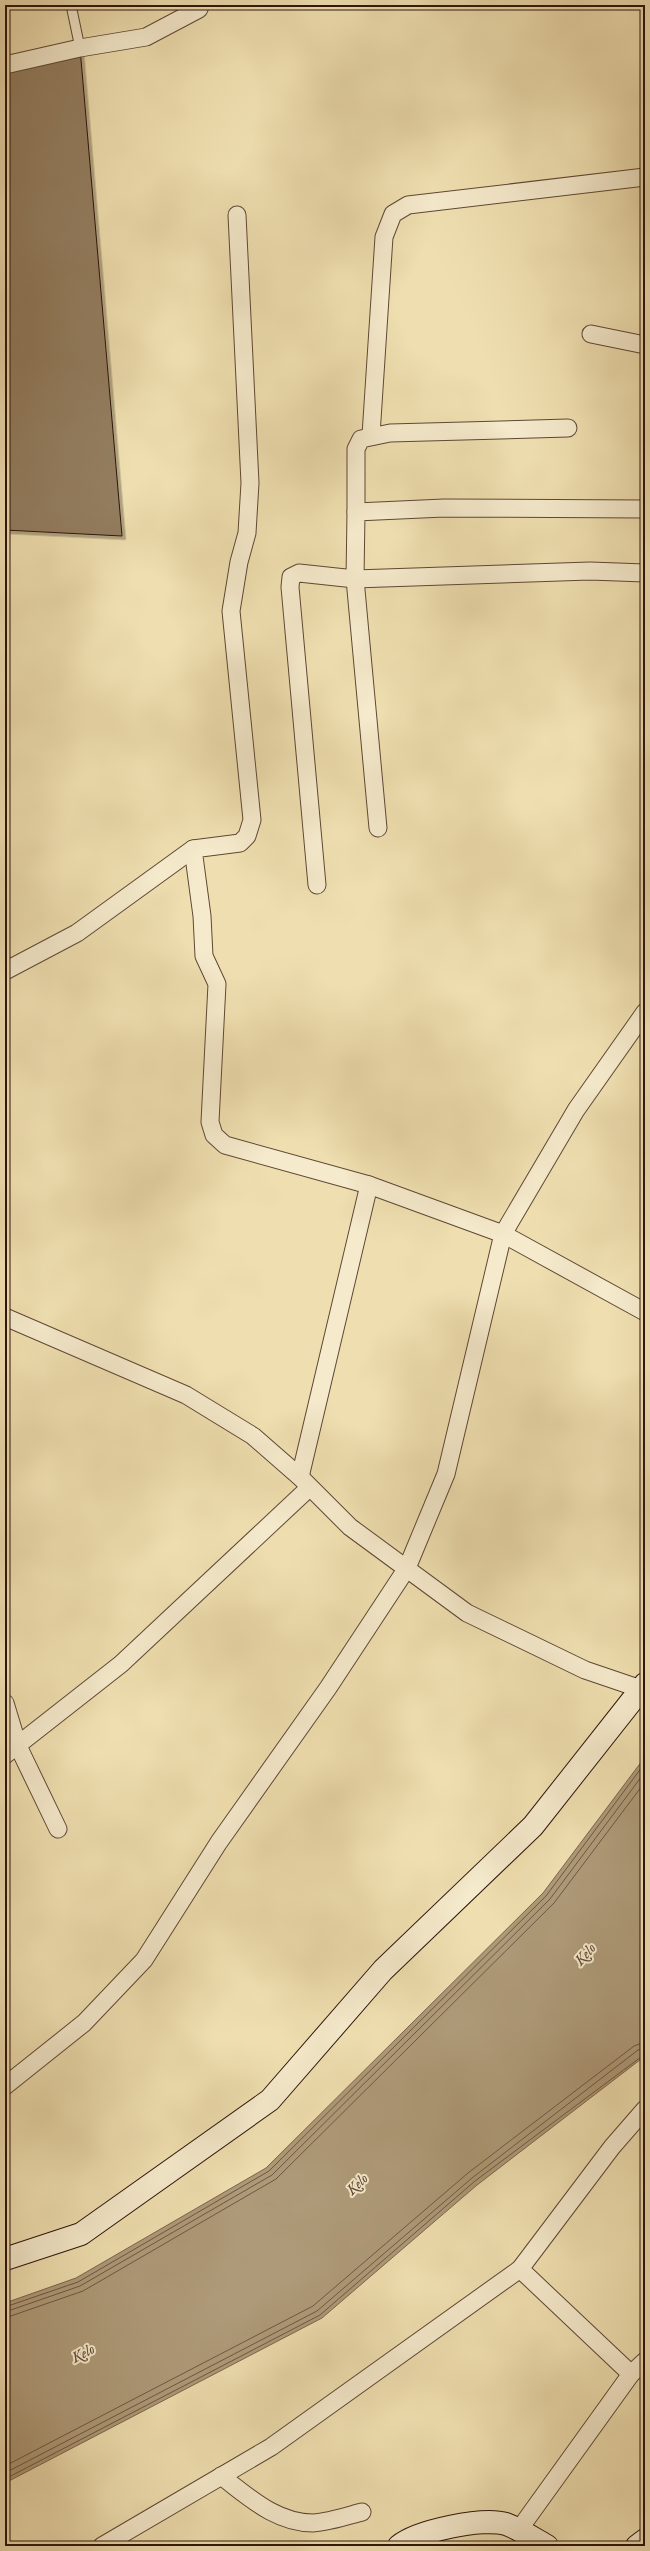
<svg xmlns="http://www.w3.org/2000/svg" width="650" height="2551" font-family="'IM FELL English',serif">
<defs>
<filter id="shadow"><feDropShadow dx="3.5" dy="3.5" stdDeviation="0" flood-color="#0004"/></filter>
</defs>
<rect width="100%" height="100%" fill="#efdfb0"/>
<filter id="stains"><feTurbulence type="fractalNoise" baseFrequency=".005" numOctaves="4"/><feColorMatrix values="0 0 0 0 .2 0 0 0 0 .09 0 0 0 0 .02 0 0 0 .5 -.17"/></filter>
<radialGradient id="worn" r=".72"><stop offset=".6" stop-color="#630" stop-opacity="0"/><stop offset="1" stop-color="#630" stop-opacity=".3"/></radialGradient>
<polygon fill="#ae9a78" stroke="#7b644c" points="645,1757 645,2056 477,2185 322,2318 5,2483 5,2303 76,2278 266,2168 543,1893"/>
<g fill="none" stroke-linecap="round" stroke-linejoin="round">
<g stroke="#6e5742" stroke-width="1">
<polyline points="5,2307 78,2282 269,2171 546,1896 645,1763"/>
<polyline points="5,2312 80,2286 272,2175 550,1899 645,1772"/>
<polyline points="5,2318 83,2291 276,2179 554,1903 645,1782"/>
<polyline points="5,2466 313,2306 468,2173 634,2046 645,2042"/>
<polyline points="5,2473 317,2311 472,2178 638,2050 645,2048"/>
<polyline points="5,2479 320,2315 475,2181 645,2054"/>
</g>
</g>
<polygon fill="#937e61" stroke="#2f140b" filter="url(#shadow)" points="80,48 122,536 5,530 5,67"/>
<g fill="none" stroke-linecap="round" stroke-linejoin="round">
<defs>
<polyline id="lane" points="71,5 80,48"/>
<g id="street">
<polyline points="5,65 80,48 146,37 199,9"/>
<polyline points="237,215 250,483 247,533 239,562 231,611 252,820 247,836 240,843 193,849 202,916 204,956 217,984 210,1122 214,1135 225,1145 369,1185 503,1234 645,1312"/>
<polyline points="591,334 645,345"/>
<polyline points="371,435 384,237 393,214 408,205 645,177"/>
<polyline points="356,512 356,449 361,439 390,433 568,428"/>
<polyline points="378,828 355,579 590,571 645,573"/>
<polyline points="317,885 290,587 291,577 299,573 355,579 356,512 444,508 645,509"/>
<polyline points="5,971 77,933 193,849"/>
<polyline points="5,1317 186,1395 253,1436 300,1477 350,1527 467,1613 585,1670 641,1689"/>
<polyline points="300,1477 369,1185"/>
<polyline points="5,1703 18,1746 58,1829"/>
<polyline points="5,1755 121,1664 309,1488"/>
<polyline points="5,2086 84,2023 144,1960 219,1842 328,1688 407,1568 446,1474 503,1234 576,1110 645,1012"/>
<polyline points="520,2269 631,2374"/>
<path d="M221,2476C249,2497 276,2523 313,2523C329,2522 347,2516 362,2512"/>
<polyline points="518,2531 631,2374 645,2361"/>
<polyline points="102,2546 271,2447 520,2269 612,2147 645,2109"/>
</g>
<g id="secondary">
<polyline points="5,2259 81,2234 270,2100 383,1970 533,1826 645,1684"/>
<path d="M399,2546C417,2531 483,2517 506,2524C520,2529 534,2539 547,2546"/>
<polyline points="637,2546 645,2540"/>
</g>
</defs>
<use href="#lane" stroke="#5f4734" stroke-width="11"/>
<use href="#street" stroke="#5f4734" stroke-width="19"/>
<use href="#secondary" stroke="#2f140b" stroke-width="24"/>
<use href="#lane" stroke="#f5eacc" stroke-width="9"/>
<use href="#street" stroke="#f5eacc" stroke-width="17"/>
<use href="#secondary" stroke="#f5eacc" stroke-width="22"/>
</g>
<g text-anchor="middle" stroke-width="4" stroke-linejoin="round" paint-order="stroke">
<g font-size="15" font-style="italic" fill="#624a37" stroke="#f5eacc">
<text transform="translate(585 1954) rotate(-48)" y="5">Kelo</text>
<text transform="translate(357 2184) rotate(-44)" y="5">Kelo</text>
<text transform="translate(83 2353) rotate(-28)" y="5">Kelo</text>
</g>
</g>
<rect width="650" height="2551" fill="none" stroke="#efdfb0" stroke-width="20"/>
<rect x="6" y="6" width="638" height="2539" fill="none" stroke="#2f140b" stroke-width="2"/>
<rect x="10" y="10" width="630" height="2531" fill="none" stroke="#2f140b"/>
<rect width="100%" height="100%" filter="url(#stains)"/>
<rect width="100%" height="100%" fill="url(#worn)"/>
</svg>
